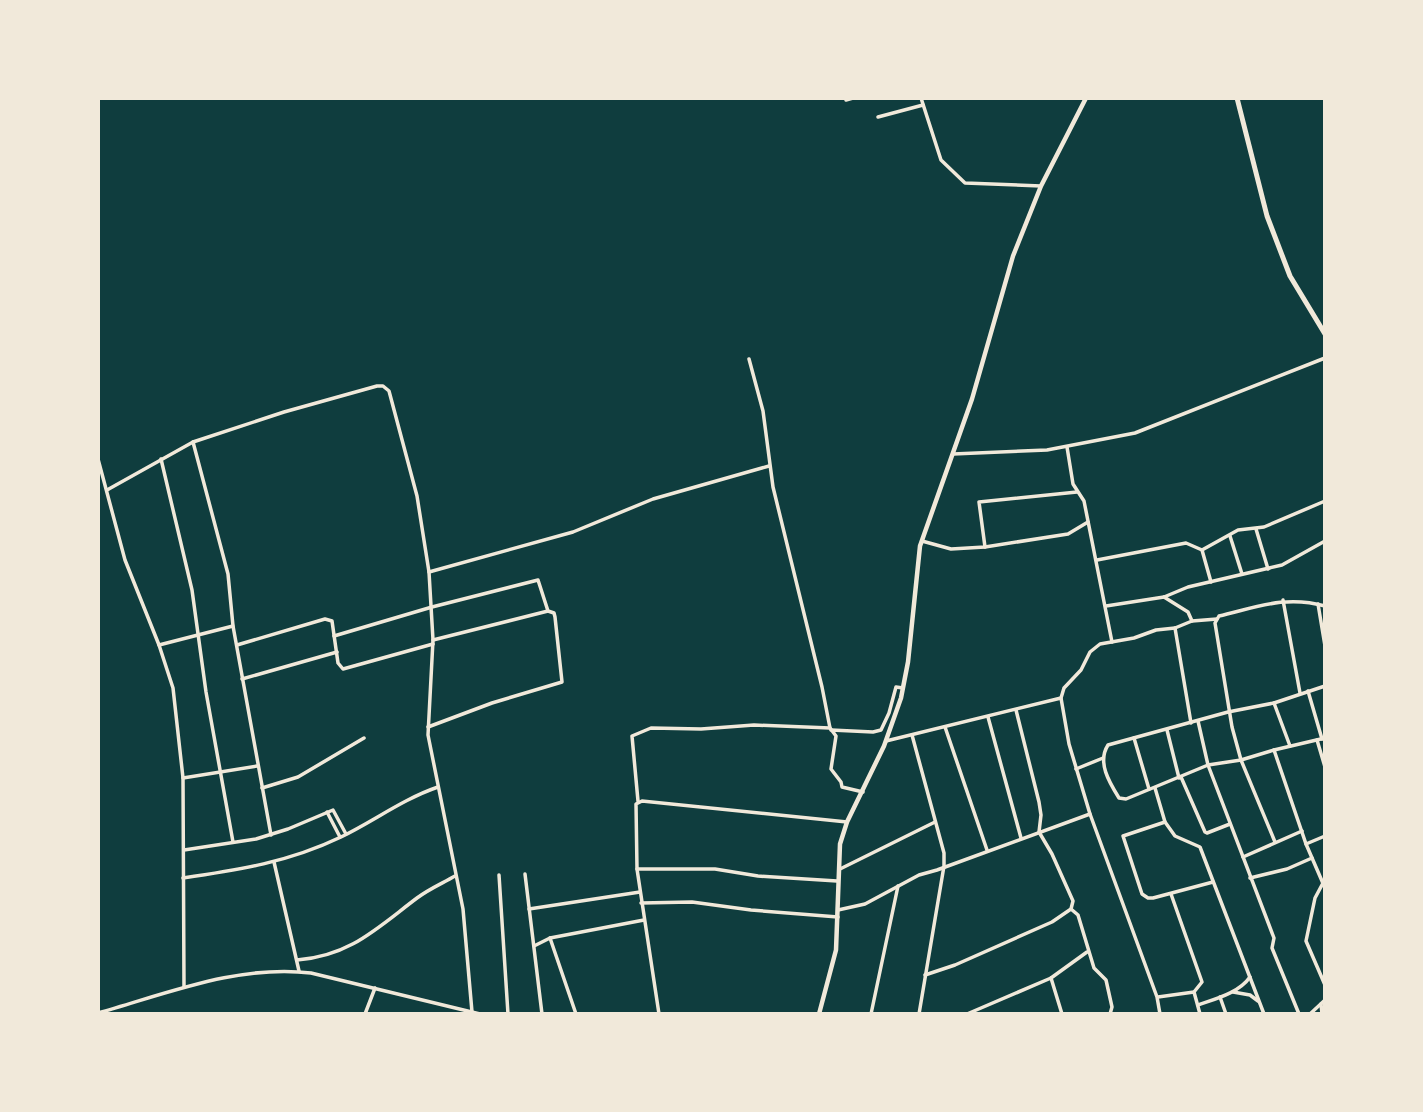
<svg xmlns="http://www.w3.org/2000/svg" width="1423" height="1112" font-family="'Source Sans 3',sans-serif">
<rect width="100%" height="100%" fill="#0f3d3e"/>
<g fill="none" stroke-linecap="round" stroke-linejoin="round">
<g stroke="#f1e9da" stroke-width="3.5">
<polyline points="921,98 941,160 965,183 1041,186"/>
<polyline points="846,100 853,98"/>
<polyline points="878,117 923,105"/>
<polyline points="749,359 763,411 773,487 822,687 830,728 836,736 831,769 841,782 842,787 863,792"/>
<polyline points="193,442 228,574 233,626 271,835"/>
<polyline points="1067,447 1073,484 1084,501 1112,642"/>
<polyline points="953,454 1047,450 1135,433 1325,358"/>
<polyline points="98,459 125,560 159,645 173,688 183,778 184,987"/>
<polyline points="161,459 192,590 206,692 233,842"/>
<polyline points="107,490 193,442 284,412 377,386 383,386 389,391 417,496 429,572 433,640 428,735 463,909 472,1012"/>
<polyline points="1256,529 1268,569"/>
<polyline points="1230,536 1242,574"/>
<polyline points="922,541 951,549 985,547 1068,534 1088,522"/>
<polyline points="985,547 979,502 1077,492"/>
<polyline points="1202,550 1238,530 1264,527 1325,501"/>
<polyline points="1097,560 1186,543 1202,550 1211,582"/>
<polyline points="429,572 573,532 653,499 769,466"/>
<polyline points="1164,597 1188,612 1192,621 1217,619"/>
<polyline points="1283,600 1300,693"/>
<polyline points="1318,604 1325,646"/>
<polyline points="1106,606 1164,597 1188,587 1282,565 1325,541"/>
<polyline points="1175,628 1191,723"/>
<polyline points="334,636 432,607 538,580 548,611 554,613 555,617 562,682 492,703 428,727"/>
<polyline points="433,640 548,611"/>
<polyline points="159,645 233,626"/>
<polyline points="237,645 325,619 332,621 338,663 343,669 433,644"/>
<polyline points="242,679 337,652"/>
<path d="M1325,686L1274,703L1228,712L1108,745C1097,762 1109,782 1119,798L1126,799L1208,765L1241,760L1274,750L1325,738"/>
<polyline points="1308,691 1322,739"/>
<polyline points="1274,703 1290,746"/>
<polyline points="988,717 1021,838"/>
<polyline points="1198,721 1208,765 1274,938 1272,948 1299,1014"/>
<polyline points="945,727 987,850"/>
<polyline points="831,730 873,732 881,730 889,713 896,687 903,688"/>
<polyline points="1167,730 1179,778"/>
<polyline points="912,735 944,853 944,866 919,1014"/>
<polyline points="1134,738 1149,789"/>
<polyline points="1317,740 1325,767"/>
<polyline points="886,741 1061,698"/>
<polyline points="1274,750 1306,844 1325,888"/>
<polyline points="1076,769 1103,758"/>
<polyline points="1181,777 1205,832 1207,833 1230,824"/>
<polyline points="183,778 257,766"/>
<polyline points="262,788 298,777 364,738"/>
<polyline points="1155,788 1165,822 1175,836 1200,847 1264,1014"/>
<polyline points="638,801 632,736 651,728 701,729 754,725 830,728"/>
<polyline points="327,812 340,837"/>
<polyline points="1165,822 1123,836 1142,894 1148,898 1153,898 1213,882"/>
<path d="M1275,842L1241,760L1232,727L1215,623L1219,616C1257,607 1286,595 1325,606"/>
<polyline points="1306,844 1325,836"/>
<polyline points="184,850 256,839 288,829 333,810 346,834"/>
<polyline points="1243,857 1302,831"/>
<polyline points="274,862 299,971"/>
<polyline points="637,869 715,869 758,876 837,881"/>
<polyline points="840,869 935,822"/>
<polyline points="525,874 542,1014"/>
<polyline points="499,875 508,1014"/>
<path d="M183,878C239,870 289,862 341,837C374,821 403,799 438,787"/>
<polyline points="1250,878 1287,869 1312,858"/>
<polyline points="1323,883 1315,898 1306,941 1325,985"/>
<polyline points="641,903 692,902 751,910 838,917"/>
<polyline points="529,909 640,892"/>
<polyline points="1071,909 1078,915 1094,968 1106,980 1112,1007 1110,1014"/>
<polyline points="838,910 865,904 919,875 937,870 1090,814"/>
<polyline points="550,938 576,1014"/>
<polyline points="534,946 550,938 644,920"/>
<path d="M297,960C350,956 377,928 417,898C429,889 443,883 455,876"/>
<polyline points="925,975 955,965 1052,922 1071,909 1073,901 1052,854 1039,832 1041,815 1039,802 1016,710"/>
<polyline points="1051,978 1062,1014"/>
<polyline points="1194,992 1200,1014"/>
<polyline points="1233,992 1250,995 1258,1001"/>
<polyline points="1158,997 1194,992 1202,982 1171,894"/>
<polyline points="1220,997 1226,1014"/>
<polyline points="1321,1004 1322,1014"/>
<path d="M1198,1005C1215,999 1239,993 1250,977"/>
<path d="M98,1013C166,994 239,964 311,973L480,1014"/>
<polyline points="365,1014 375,988"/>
<polyline points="659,1014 637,869 636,804 642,801 847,822"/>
<polyline points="871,1014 898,886"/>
<polyline points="967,1014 1051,978 1087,952"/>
<polyline points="1160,1014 1157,997 1090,814 1069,744 1061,698 1064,688 1081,670 1090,652 1100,644 1134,638 1156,630 1175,628 1192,621"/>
<polyline points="1310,1014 1325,1000"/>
</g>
<polyline stroke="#f1e9da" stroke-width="4.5" points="819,1014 836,950 840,844 847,822 884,746 901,698 908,662 920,546 972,399 1013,256 1041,186 1086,98"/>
<polyline stroke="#f1e9da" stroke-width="5" points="1237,98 1267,216 1290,276 1325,334"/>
</g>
<rect width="1423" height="1112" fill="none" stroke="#f1e9da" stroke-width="200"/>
</svg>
